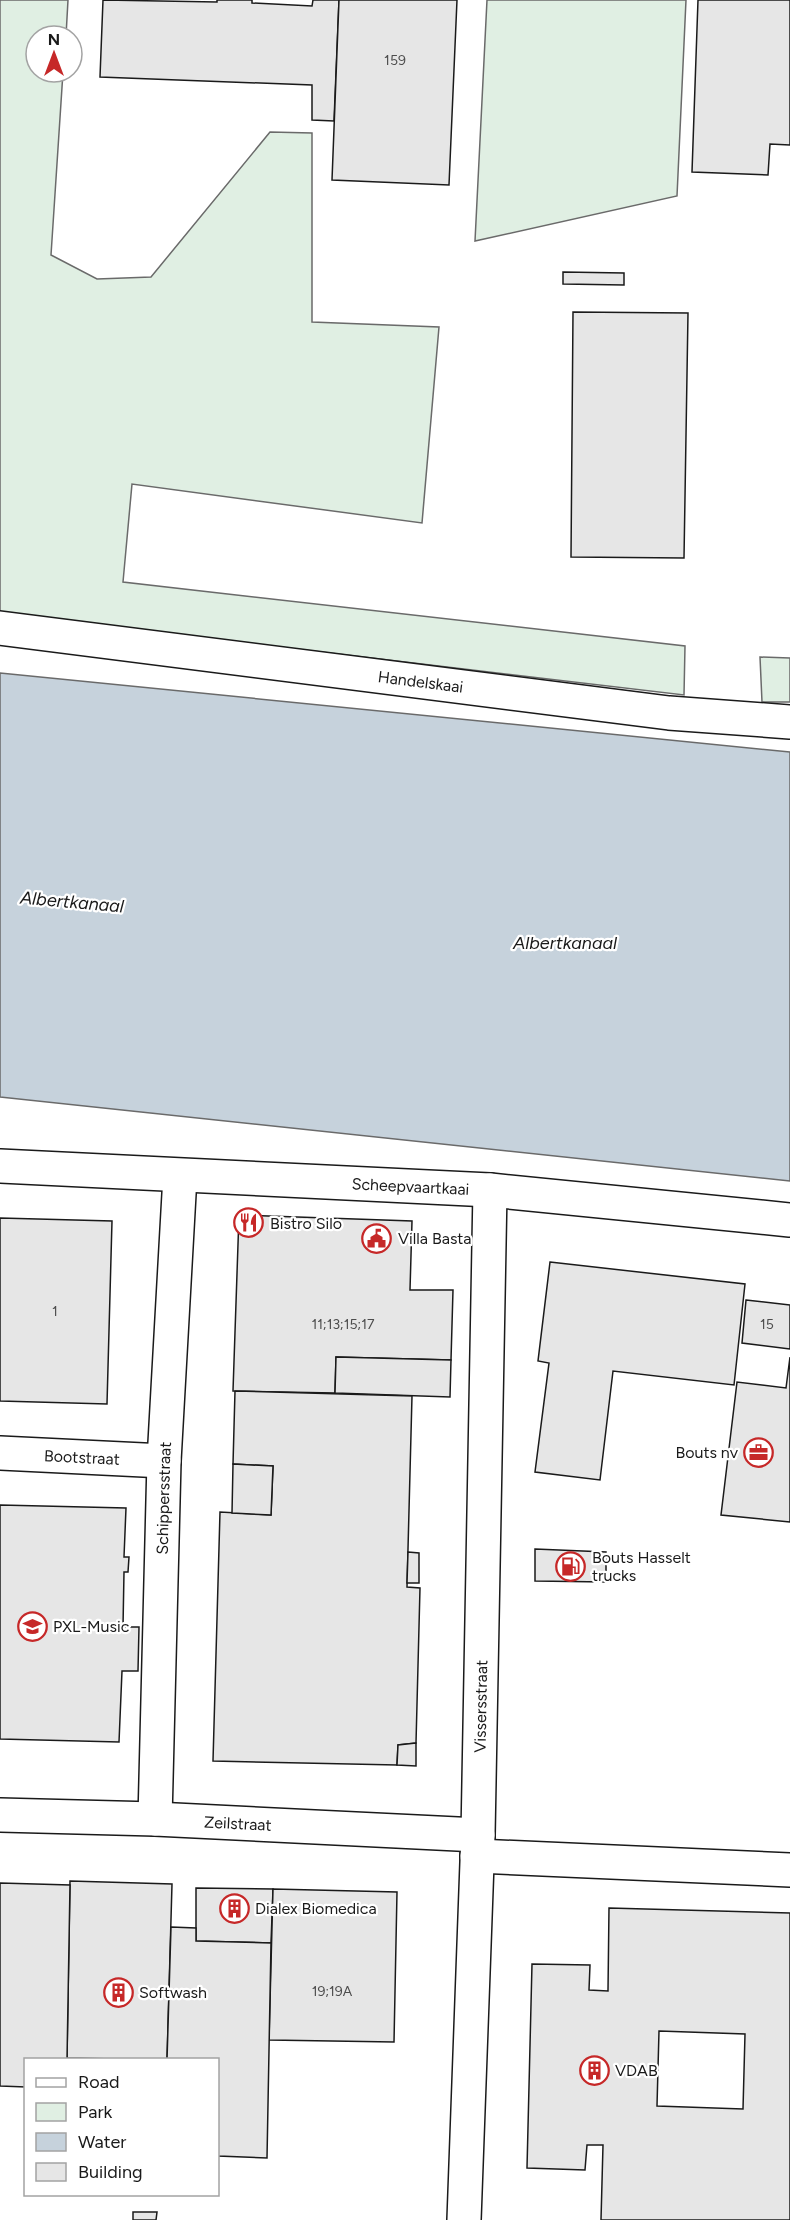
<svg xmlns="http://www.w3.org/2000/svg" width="790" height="2220" font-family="Figtree,sans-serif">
<rect width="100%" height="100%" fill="#fff"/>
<g fill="#e0efe3" stroke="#6a6a6a" stroke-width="1.5">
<polygon points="0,0 68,0 66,36 36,36 36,72 63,72 51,255 97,279 151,277 270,132 312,133 312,322 439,327 422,523 132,484 123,582 685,646 684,695 0,614"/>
<polygon points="487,0 686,0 677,196 475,241"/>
<polygon points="760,657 790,658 790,702 762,702"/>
</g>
<polygon fill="#c6d2dc" stroke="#6a6a6a" stroke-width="1.5" points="0,673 790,752 790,1181 0,1097"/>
<g fill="#e6e6e6" stroke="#1a1a1a" stroke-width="1.5" fill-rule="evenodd">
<polygon points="103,0 217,2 217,0 252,0 252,3 312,6 313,0 339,0 334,121 312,120 312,85 100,77"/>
<polygon points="339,0 457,0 449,185 332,180"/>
<polygon points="698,0 790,0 790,145 770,144 768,175 692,172"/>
<polygon points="563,272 624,273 624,285 563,284"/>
<polygon points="573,312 688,313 684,558 571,557"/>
<polygon points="239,1215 412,1221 410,1290 453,1290 451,1360 336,1357 335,1393 233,1391"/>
<polygon points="0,1218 112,1221 107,1404 0,1401"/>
<polygon points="550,1262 745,1284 734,1385 613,1371 600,1480 535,1472 549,1363 538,1361"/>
<polygon points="746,1300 790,1305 790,1349 742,1343"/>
<polygon points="336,1357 451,1360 450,1397 335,1393"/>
<polygon points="790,1357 790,1522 721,1515 737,1382 786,1388"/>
<polygon points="235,1391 412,1396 407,1587 420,1588 416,1743 398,1745 397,1765 213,1761 220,1512 271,1515 273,1466 233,1464"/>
<polygon points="233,1464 273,1466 271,1515 232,1513"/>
<polygon points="0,1505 126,1508 124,1557 129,1557 128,1572 124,1572 123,1627 139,1627 138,1671 122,1671 119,1742 0,1739"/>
<polygon points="535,1549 606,1552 606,1582 535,1581"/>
<polygon points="408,1552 419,1553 419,1583 407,1583"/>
<polygon points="416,1743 416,1766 397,1765 398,1745"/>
<polygon points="70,1881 172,1884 167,2060 67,2058"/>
<polygon points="0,1883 70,1885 67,2060 26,2060 26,2087 0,2086"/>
<polygon points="196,1888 273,1889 271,1943 196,1941"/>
<polygon points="273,1889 397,1892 394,2042 269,2040"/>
<path d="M609,1908L790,1913V2220H601L603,2145H587L585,2170L527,2168L532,1964L590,1965L589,1990L608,1991ZM659,2031L745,2034L743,2109L657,2106Z"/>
<polygon points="171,1927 196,1928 196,1941 271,1943 267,2158 218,2156 218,2060 167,2060"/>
<polygon points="133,2212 157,2212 156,2220 133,2220"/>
</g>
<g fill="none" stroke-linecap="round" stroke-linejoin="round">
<defs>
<g id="minor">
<path id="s1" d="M0,628L669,713L790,722"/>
<path id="s2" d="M0,1166L490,1190L790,1220"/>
<path id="s3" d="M0,1453L164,1461"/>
<path id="s4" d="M0,1815L155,1819L478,1835"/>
<path id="s5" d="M155,1819L164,1461L180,1176"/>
<polyline points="477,1856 790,1870"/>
<path id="s6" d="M464,2220L478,1835L490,1190"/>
</g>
</defs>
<use href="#minor" stroke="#1a1a1a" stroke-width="36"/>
<use href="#minor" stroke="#fff" stroke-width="33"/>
</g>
<defs>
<symbol id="restaurant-ring" viewBox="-11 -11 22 22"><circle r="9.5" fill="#fff" stroke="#c62828" stroke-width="1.5"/><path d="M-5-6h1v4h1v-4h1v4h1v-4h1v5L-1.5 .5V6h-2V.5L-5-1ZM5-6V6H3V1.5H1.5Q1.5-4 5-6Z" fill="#c62828"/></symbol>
<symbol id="civic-ring" viewBox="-11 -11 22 22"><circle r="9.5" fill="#fff" stroke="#c62828" stroke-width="1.5"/><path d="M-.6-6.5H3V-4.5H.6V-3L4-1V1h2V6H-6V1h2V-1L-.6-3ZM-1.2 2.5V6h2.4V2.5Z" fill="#c62828"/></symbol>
<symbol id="office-ring" viewBox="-11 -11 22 22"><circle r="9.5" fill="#fff" stroke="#c62828" stroke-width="1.5"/><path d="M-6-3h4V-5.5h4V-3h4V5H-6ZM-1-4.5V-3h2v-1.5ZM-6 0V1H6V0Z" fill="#c62828"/></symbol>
<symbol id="fuel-ring" viewBox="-11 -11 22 22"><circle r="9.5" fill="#fff" stroke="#c62828" stroke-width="1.5"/><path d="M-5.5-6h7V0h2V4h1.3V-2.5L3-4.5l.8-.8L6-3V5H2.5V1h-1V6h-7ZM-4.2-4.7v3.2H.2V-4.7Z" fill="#c62828"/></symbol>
<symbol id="university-ring" viewBox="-11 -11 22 22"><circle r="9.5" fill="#fff" stroke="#c62828" stroke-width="1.5"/><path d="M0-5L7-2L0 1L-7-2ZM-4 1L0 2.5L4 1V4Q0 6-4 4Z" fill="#c62828"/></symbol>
<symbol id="building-ring" viewBox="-11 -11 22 22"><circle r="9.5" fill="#fff" stroke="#c62828" stroke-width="1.5"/><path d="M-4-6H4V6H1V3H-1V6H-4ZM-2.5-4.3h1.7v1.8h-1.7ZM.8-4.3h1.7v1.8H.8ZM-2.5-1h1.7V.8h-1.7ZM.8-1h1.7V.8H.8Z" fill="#c62828"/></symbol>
</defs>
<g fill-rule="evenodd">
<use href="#restaurant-ring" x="232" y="1206" width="33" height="33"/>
<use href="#civic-ring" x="360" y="1222" width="33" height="33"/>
<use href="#office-ring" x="742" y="1436" width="33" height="33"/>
<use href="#fuel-ring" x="554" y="1550" width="33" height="33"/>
<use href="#university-ring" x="16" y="1610" width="33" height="33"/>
<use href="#building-ring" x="218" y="1892" width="33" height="33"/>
<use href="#building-ring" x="102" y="1976" width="33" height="33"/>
<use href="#building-ring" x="578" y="2054" width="33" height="33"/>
</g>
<g text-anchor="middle" stroke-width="4.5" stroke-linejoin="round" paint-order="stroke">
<g font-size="14" fill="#4d4d4d">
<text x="395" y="65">159</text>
<text x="55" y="1316">1</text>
<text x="343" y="1329">11;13;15;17</text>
<text x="767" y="1329">15</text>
<text x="332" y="1996">19;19A</text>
</g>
<g font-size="16" fill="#1a1a1a" stroke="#fff">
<text dy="6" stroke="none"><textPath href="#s1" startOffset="424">Handelskaai</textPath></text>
<text dy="6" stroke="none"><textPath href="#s2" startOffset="411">Scheepvaartkaai</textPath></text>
<text dy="6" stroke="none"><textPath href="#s3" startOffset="82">Bootstraat</textPath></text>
<text dy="6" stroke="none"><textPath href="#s5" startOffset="321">Schippersstraat</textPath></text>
<text dy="6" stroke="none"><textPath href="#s6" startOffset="514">Vissersstraat</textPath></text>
<text dy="6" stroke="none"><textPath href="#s4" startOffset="238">Zeilstraat</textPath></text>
</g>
<g font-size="16" fill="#1a1a1a" stroke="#fff" text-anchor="start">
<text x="270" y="1229">Bistro Silo</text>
<text x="398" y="1244">Villa Basta</text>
<text x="738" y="1458" text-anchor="end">Bouts nv</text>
<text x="592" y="1563">Bouts Hasselt<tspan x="592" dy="18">trucks</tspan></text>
<text x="53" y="1632">PXL-Music</text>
<text x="255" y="1914">Dialex Biomedica</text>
<text x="139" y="1998">Softwash</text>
<text x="615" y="2076">VDAB</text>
</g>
<g font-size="18" font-style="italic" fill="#1a1a1a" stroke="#fff">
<text transform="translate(72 902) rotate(5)" y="6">Albertkanaal</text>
<text x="565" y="949">Albertkanaal</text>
</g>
</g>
<rect x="24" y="2058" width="195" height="138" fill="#ffffff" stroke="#a3a3a3" stroke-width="1.5"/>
<rect x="36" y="2078" width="30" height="9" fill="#ffffff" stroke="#a3a3a3" stroke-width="1.5"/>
<text x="78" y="2088" font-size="18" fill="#1a1a1a">Road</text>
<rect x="36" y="2103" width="30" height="18" fill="#e0efe3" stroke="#a3a3a3" stroke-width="1.5"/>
<text x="78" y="2118" font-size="18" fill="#1a1a1a">Park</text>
<rect x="36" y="2133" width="30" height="18" fill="#c6d2dc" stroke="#a3a3a3" stroke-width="1.5"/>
<text x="78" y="2148" font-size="18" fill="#1a1a1a">Water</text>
<rect x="36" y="2163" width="30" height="18" fill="#e6e6e6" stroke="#a3a3a3" stroke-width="1.5"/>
<text x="78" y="2178" font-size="18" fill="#1a1a1a">Building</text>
<g transform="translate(54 54)"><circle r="28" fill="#ffffff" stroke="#a3a3a3" stroke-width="1.5"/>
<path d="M0-4.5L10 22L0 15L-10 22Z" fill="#c62828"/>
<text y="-9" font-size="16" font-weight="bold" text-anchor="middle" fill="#1a1a1a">N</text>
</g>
</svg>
